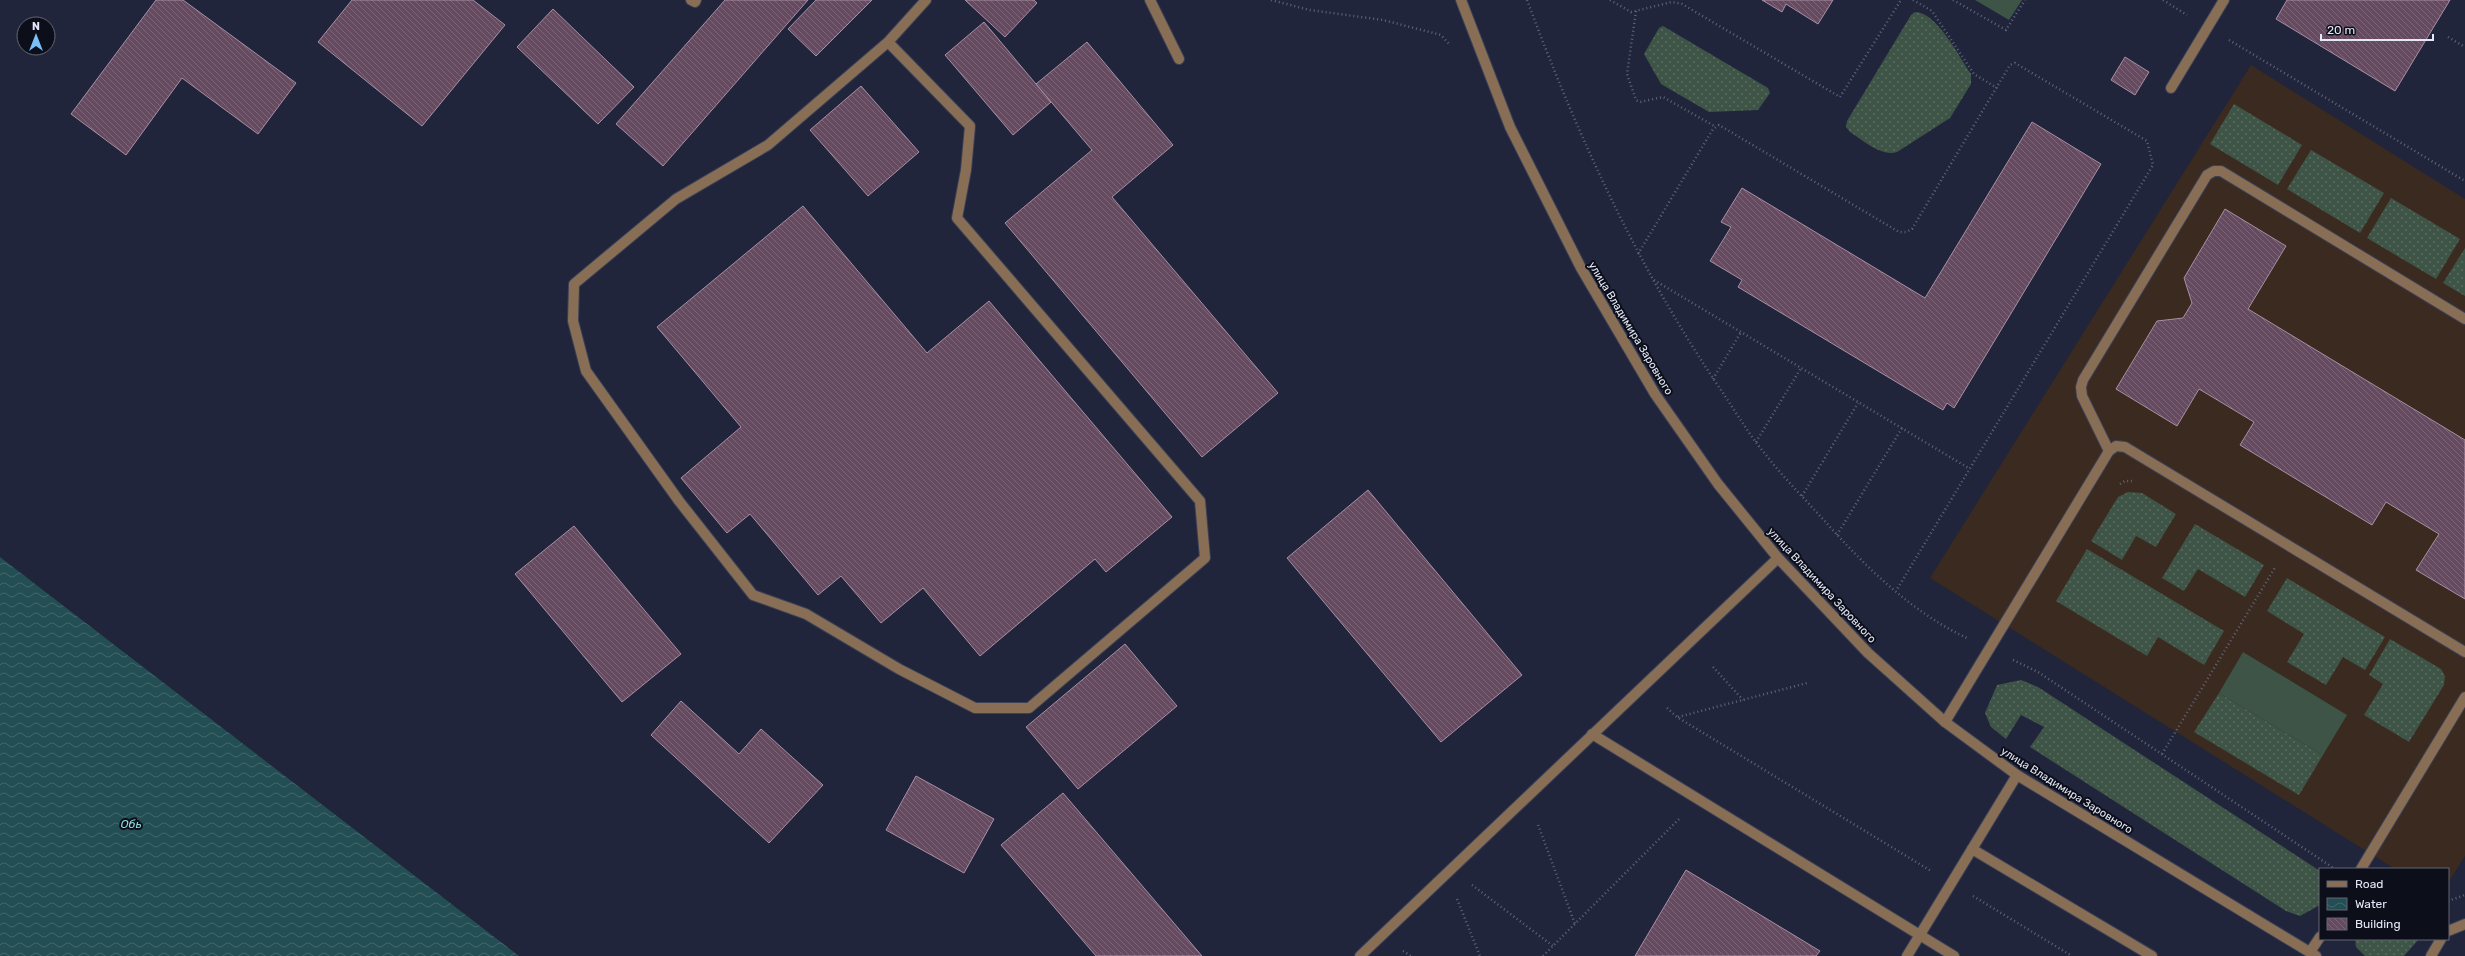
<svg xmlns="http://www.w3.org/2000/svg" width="2465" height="956" font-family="Rubik,sans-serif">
<defs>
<pattern id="grass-dots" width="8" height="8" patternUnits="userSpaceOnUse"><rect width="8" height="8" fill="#3e5446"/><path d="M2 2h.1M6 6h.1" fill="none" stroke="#5a6d61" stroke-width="1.8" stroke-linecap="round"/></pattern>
<pattern id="water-waves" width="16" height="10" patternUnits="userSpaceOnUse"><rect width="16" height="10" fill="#234e53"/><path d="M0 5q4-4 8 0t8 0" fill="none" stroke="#43686c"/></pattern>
<pattern id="building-back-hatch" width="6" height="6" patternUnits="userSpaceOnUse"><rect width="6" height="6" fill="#664b60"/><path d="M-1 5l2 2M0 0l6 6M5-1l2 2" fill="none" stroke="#7c6578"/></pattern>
</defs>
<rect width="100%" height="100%" fill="#20253c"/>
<polygon fill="#3a2a1f" points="2251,65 2465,199 2465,856 2448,883 2448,869 2395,869 1930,578"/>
<g fill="url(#grass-dots)">
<path d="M1915,12C1937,12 1959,57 1971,74V84L1950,118L1897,152C1881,157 1863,140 1850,132L1846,127L1847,121L1911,15Z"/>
<polygon points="1663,26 1768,88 1770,93 1758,110 1709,112 1661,84 1644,54 1659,28"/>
<polygon points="2234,104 2302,145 2278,185 2210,144"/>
<polygon points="2311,150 2384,193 2360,233 2287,189"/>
<polygon points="2391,198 2460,239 2436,279 2367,238"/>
<polygon points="2465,248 2465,296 2443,283"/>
<polygon points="2128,492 2142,493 2176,514 2156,547 2136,536 2122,560 2091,541 2118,497"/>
<polygon points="2195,524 2264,565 2245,597 2198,569 2184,591 2162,578"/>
<polygon points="2087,549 2224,631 2204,665 2158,637 2147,656 2056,601"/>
<polygon points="2287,578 2385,637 2365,670 2343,657 2326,685 2287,662 2304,634 2267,611"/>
<polygon points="2390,639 2441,669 2445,676 2444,685 2409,742 2364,715 2383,684 2369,675"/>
<polygon points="2021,680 2038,687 2320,871 2320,905 2300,916 2286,911 2030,747 2044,727 2021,715 2006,739 1991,727 1985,713 1997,685"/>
<polygon points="2219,693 2323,755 2299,795 2194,732"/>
<polygon points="2355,939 2419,939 2404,956 2365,956 2356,947"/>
</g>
<g fill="#3e5446">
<polygon points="1975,0 2022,0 2009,20"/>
<polygon points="2243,652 2347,715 2323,755 2219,693"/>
</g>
<polygon fill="url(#water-waves)" points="0,557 519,956 0,956"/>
<g fill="url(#building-back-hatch)" stroke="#aa8ea4">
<polygon points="156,0 183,0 296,83 258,134 182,78 126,155 71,114"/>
<polygon points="352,0 473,0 505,25 422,126 318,42"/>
<polygon points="725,0 808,0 663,166 616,124"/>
<polygon points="816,0 872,0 816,56 788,29"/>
<polygon points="965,0 1034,0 1037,3 1005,37"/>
<polygon points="1762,0 1833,0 1818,24 1786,4 1782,12"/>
<polygon points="2287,0 2450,0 2395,91 2276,19"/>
<polygon points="553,9 634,87 598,124 517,47"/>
<polygon points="984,22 1051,102 1013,135 945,55"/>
<polygon points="1087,42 1173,145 1112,197 1278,393 1202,457 1005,223 1092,150 1036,84"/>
<polygon points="2125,57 2149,72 2135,95 2111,80"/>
<polygon points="861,86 919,152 868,196 810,130"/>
<polygon points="2032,122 2101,164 1954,408 1947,403 1943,410 1738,287 1742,280 1710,261 1731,227 1721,222 1742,188 1925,298"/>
<polygon points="803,206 927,353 989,301 1172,517 1106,572 1095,559 980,656 923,588 881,623 841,576 818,595 750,514 727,533 681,478 741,427 657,327"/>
<polygon points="2225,209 2286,246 2248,309 2465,440 2465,599 2416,570 2439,534 2386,502 2372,525 2240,445 2254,422 2199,389 2177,426 2116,389 2157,321 2183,318 2192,303 2184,278"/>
<polygon points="1368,490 1522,675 1441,742 1287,558"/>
<polygon points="574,526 681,654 622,702 515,574"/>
<polygon points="1125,644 1177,706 1078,789 1026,727"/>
<polygon points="681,701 739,754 761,729 823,785 769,843 651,735"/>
<polygon points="916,776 994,819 964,873 886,830"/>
<polygon points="1063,793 1202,956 1096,956 1001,845"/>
<polygon points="1686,870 1820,951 1816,956 1635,956"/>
</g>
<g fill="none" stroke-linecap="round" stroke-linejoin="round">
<defs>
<g id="minor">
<polyline points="691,0 695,2 696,0"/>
<polyline points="1150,0 1179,59"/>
<polyline points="1461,0 1510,127 1581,268 1655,394 1718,484 1778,558 1868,653 1945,722 2017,775 2316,956"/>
<polyline points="888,42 970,126 966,170 957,218 1200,501 1205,558 1029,708 975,708 899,669 806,614 753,595 679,501 586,371 573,321 574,284 676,199 768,145 888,42 926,0"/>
<polyline points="2171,88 2224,0"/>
<polyline points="2109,451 2082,396 2081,387 2083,380 2207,175 2214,171 2221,171 2465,319"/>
<polyline points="1945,722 2109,451 2116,446 2125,447 2465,652"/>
<polyline points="1592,734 1954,956"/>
<polyline points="1972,849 2152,956"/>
<polyline points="2361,869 2465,697"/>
<polyline points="2448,931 2465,924"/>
<polyline points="2310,952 2320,937"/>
<polyline points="1360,956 1778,558"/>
<polyline points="1907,956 2017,775"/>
<polyline points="2431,956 2441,939"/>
</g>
</defs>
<use href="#minor" stroke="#3b4056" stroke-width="12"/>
<g stroke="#61657a" stroke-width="2.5" stroke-dasharray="1 3" stroke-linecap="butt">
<polyline points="1271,0 1310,10 1383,20 1441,35 1450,45"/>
<path d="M1527,0C1578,137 1640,272 1723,393C1737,414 1750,436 1766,455C1783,477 1803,497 1821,517C1863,564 1909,611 1967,638"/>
<polyline points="1610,0 1631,12 1672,2 1682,4 1840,97 1901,0"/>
<polyline points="1913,0 1932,11 1974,74 1997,88"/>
<polyline points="1953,0 2006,30 2025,0"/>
<polyline points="2163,0 2187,15"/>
<polyline points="1636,11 1627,74 1636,100 1640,102 1663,97 1716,127"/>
<polyline points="2448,37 2465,47"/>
<polyline points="2229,40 2465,181"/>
<polyline points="1638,254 1713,129 1719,125 1899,232 1906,232 1912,229 2010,65 2015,63 2147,141 2153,165 1896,591"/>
<polyline points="1654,280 1970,469"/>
<polyline points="1713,379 1741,332"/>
<polyline points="1756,442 1801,368"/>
<polyline points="2120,484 2125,481 2132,481"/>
<polyline points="1802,496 1858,403"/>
<polyline points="1837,535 1902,428"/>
<polyline points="2013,660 2038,672 2335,869"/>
<polyline points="1713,667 1743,700"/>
<polyline points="1667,708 1677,717 1931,871"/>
<polyline points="1678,717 1807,683"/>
<polyline points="2162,754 2276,566"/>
<polyline points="1538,825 1575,924"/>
<polyline points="1472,885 1553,946"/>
<polyline points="1973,896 2072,956"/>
<polyline points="1457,899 1480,956"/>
<polyline points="2448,901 2465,895"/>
<polyline points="1403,951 1411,956"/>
<polyline points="1543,956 1681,817"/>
</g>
<use href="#minor" stroke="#886e55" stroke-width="10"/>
</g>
<g text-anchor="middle" stroke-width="4" stroke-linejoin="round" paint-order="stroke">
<g font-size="11" fill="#e4e8f8" stroke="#0c0f19">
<text transform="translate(1631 328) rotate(59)" y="4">улица Владимира Заровного</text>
<text transform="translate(1822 585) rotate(47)" y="4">улица Владимира Заровного</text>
<text transform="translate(2067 790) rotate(32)" y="4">улица Владимира Заровного</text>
</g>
<g font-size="12" font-style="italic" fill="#8ddce4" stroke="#0c0f19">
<text x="131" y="828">Обь</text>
</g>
</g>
<rect x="2319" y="868" width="130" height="72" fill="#0c0f19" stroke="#626672"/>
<rect x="2327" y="881" width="20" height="6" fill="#886e55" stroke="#626672"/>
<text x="2355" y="888" font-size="12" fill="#e4e8f8">Road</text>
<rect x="2327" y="898" width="20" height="12" fill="url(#water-waves)" stroke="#626672"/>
<text x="2355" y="908" font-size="12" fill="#e4e8f8">Water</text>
<rect x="2327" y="918" width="20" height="12" fill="url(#building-back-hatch)" stroke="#626672"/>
<text x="2355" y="928" font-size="12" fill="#e4e8f8">Building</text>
<g transform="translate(36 36)"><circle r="19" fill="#0c0f19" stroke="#626672"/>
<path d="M0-3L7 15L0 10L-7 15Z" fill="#79bff8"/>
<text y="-6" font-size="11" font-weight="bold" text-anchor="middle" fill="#e4e8f8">N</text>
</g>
<path d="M2321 34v6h112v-6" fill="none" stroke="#e4e8f8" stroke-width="2"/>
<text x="2327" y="34" font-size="12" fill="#e4e8f8" stroke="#0c0f19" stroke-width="3" paint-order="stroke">20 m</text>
</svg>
